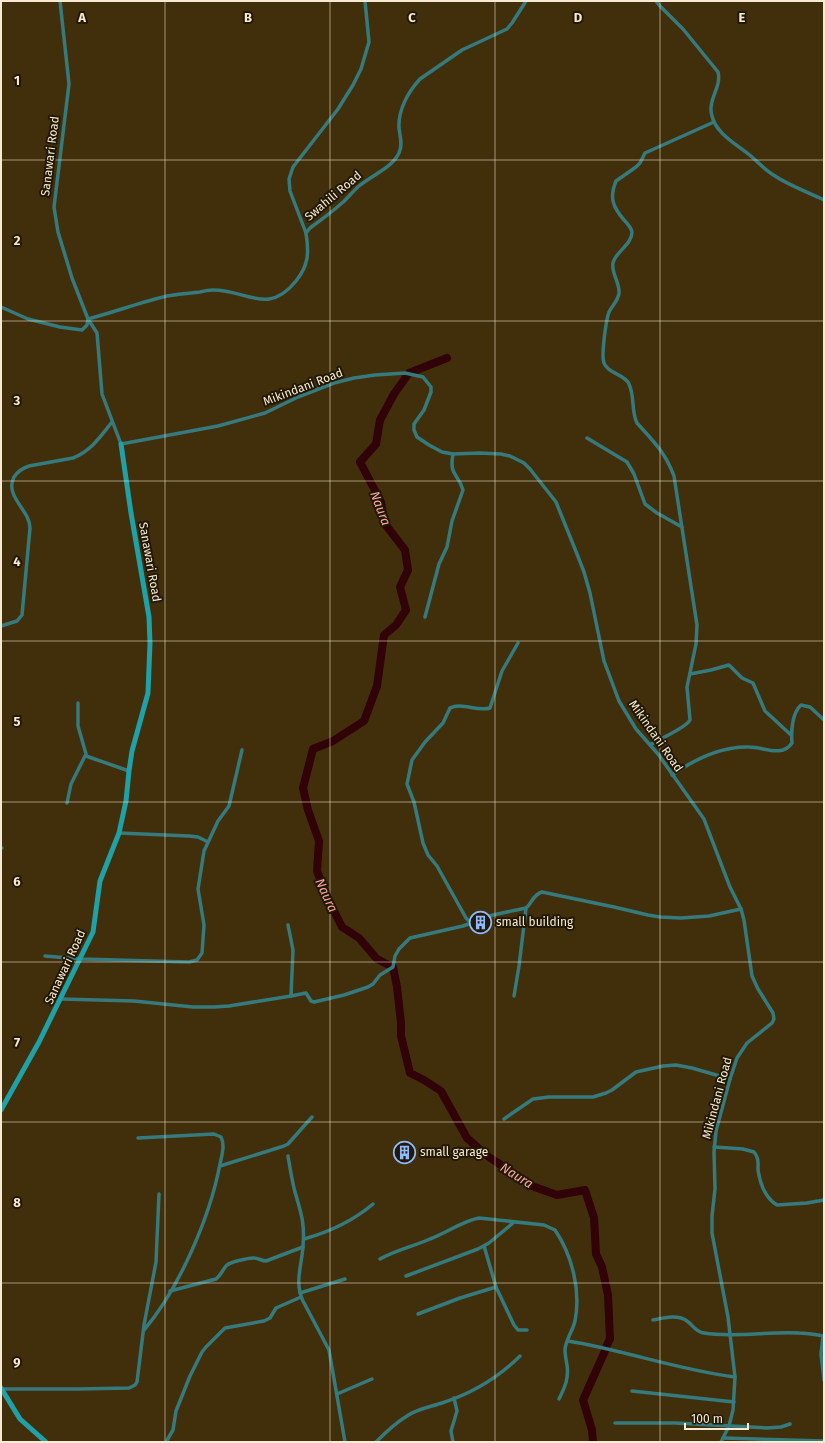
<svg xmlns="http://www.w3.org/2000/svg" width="825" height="1443" font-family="'Fira Sans',sans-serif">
<rect width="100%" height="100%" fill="#412f0c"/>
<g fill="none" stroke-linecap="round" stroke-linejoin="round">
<g stroke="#310207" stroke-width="8">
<polyline points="447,358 409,373 394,394 380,420 376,444 360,462 381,502 385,524 405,550 408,570 400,587 406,610 396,625 384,635 377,686 364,721 333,741 313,749 303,788 308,810 319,841 317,871 328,899 342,927 359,938 377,959 393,967 397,987 401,1023 401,1036 410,1073 424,1080 441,1091 467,1138 486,1155 532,1186 557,1195 585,1190 594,1218 596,1254 602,1267 608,1295 610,1339 607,1345"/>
<polyline points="593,1442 592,1430 583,1400 605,1351"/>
</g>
<g stroke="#357a7d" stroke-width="3.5">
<polyline points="60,1 69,84 54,207 58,232 72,278 88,319 97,333 102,394 121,444 218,426 265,413 298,397 334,383 354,378 375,375 405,373 423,377 431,387 431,392 424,410 414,424 414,430 417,437 429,445 442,452 453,454 479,453 501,454 510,456 524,463 530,469 556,502 577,554 584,572 590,593 604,661 619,701 636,729 658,754 704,819 730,887 741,909 744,920 752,976 758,989 773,1013 774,1019 772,1023 747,1043 737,1058 730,1079 716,1131 714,1152 715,1189 712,1216 712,1233 728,1317 735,1377 733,1410 729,1426 721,1442"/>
<path d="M656,1L659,5L683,29L718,72C722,87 707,100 712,116C716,134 738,145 752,157C759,163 766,171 775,176C790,186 808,192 824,200"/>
<polyline points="306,233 290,191 289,179 293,167 338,109 353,85 361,69 369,42 365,1"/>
<path d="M1,307L28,319L60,327L82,330L87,325L88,319C115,312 141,302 167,296C178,294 190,293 200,292C204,291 209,290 213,290C247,290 268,316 296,281C309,265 309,252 306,233L310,228C321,220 332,212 342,203C348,198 353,191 359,186C372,175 392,168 399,153C403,145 400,137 399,128C398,110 408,92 420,79L462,50L507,29L512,23L526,1"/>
<polyline points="587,438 627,462 634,474 645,504 657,513 682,527"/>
<path d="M425,617L439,564L447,547L452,521L463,490C458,473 449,476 453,454"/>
<path d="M1,626L17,621L22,615L30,528C30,510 4,496 14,477C18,471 23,468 29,466L73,458C91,451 101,436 112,422"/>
<polyline points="690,674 711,670 729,665 742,678 753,683 765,711 791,735"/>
<path d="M650,745C659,739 686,728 690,720L687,687L696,644L697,625L674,476C665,452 654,442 637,423C631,411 635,397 629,384C625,374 608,374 604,363C601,356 606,320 609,312C612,306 618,301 619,293C620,283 611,273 613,263C615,252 632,245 632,232C631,227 628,224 624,220C613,207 609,198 616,181L636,167L640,163L645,153L714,122"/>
<polyline points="86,756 129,771"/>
<path d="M672,775C695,759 721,746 749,747C764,747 782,758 792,743C791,731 792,713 801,705L810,707L824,720"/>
<polyline points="67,803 71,784 86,754 78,726 78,703"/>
<polyline points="119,833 189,836 198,837 208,842"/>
<polyline points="1,848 2,848"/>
<path d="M471,923L466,918L437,866L428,855L423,843L414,802L407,784L412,760L425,742L443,723L450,708C462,702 477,712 490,708L502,671L518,643"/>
<path d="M288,925L293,950L291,996L306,993L311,1001L314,1002L344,995L368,987L373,984L380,975L393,967L395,956L399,949L410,938L463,926L493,915L526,908C533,903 531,896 542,892L614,907L648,915L660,917L681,918L709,916L741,909"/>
<polyline points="45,956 80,959 189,962 197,960 202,953 204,925 198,889 204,851 218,821 229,806 242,750"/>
<polyline points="514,996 519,966 526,908"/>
<polyline points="61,999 134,1001 193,1007 214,1007 229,1006 291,996"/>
<polyline points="504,1119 533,1099 549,1097 593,1097 606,1093 612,1090 636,1072 663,1066 676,1065 692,1068 730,1079"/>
<path d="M138,1138L214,1134L221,1137C225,1145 222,1155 220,1164C210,1217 179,1289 144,1330"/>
<path d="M714,1147L743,1149L754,1152C759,1158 758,1163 758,1170C760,1183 765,1198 777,1205L807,1203L824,1200"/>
<path d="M288,1156C290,1168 292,1181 295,1192C301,1213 305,1223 303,1246C302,1265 294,1282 303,1301L329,1350L345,1442"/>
<polyline points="220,1166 284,1146 288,1144 312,1117"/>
<path d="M304,1239C329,1232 353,1221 373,1204"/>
<polyline points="484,1246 496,1287 514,1325 518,1330 527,1330"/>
<path d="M380,1259C396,1250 414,1246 430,1239C447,1233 462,1221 479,1218L544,1225L555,1230C572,1255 581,1290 575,1321C573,1330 566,1340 565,1349C565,1354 566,1360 567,1365C569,1378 565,1387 559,1399"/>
<polyline points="406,1276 478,1249 489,1243 513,1223"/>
<path d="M170,1291L216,1279C221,1275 222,1271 226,1266C229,1262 248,1258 254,1258C258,1258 262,1261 266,1261L303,1247"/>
<polyline points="300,1293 345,1279"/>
<polyline points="418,1314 460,1298 496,1287"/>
<path d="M653,1320C663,1318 678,1314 687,1321C693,1325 695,1332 704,1333C735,1338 768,1331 799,1333C808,1333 816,1335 824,1336"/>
<polyline points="823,1336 821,1354 824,1380"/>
<path d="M568,1341C624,1350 678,1370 735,1377"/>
<polyline points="2,1389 78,1389 129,1388 135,1385 137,1382 144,1325 156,1262 159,1194"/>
<polyline points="632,1391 734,1402"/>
<polyline points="337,1394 372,1379"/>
<polyline points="615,1423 675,1423 767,1428 781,1427 790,1424"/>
<polyline points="723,1438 824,1441"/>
<polyline points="166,1442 173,1430 176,1411 190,1376 202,1352 206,1347 225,1328 264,1321 270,1318 276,1308 301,1297"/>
<path d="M376,1442C385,1433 395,1423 407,1416C417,1409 430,1407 442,1403C473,1393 497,1379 520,1356"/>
<polyline points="453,1442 451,1431 457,1411 454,1398"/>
</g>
<g stroke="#1fa1a8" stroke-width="5">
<polyline points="1,1110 39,1042 93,932 100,881 119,833 126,801 129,771 132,751 148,693 150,643 149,617 131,513 121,444"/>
<polyline points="1,1388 20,1419 46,1442"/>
</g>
</g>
<path fill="none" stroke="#f7e9d2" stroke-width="1" stroke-opacity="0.55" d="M165,1V1442M330,1V1442M495,1V1442M660,1V1442M1,160H824M1,321H824M1,481H824M1,641H824M1,802H824M1,962H824M1,1122H824M1,1283H824"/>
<defs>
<symbol id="building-ring" viewBox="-11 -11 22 22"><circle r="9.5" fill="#221806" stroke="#8fb8fd" stroke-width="1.5"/><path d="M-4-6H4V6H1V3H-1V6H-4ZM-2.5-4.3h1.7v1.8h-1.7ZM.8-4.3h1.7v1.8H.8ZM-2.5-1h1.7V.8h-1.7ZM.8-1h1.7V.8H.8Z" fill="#8fb8fd"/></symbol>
</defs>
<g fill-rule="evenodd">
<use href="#building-ring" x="468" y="910" width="25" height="25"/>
<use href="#building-ring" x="392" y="1140" width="25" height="25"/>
</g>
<g text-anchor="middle" stroke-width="4" stroke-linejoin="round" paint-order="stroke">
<g font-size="12" fill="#f7e9d2" stroke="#221806">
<text transform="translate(50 156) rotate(-83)" y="4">Sanawari Road</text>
<text transform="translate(333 196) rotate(-40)" y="4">Swahili Road</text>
<text transform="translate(303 387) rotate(-21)" y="4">Mikindani Road</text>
<text transform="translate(150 562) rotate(80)" y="4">Sanawari Road</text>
<text transform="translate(656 736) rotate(55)" y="4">Mikindani Road</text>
<text transform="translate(65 967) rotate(-65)" y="4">Sanawari Road</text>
<text transform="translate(717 1098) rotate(-75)" y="4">Mikindani Road</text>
</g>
<g font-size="12" fill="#f7e9d2" stroke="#221806" text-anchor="start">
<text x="496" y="926">small building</text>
<text x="420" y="1156">small garage</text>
</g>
<g font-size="13" font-style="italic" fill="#f9a6a5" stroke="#221806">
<text transform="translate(381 508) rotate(69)" y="5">Naura</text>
<text transform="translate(327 895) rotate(65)" y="5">Naura</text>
<text transform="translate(517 1175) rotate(32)" y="5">Naura</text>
</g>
</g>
<g font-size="13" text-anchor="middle" font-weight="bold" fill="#f7e9d2" stroke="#221806" stroke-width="4" stroke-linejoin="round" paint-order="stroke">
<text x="82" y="22">A</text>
<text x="248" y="22">B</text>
<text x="412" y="22">C</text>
<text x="578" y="22">D</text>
<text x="742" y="22">E</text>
<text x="17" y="85">1</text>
<text x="17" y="245">2</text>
<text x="17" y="405">3</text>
<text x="17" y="566">4</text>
<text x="17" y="726">5</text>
<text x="17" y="886">6</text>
<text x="17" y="1047">7</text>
<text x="17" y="1207">8</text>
<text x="17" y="1367">9</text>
</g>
<rect width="825" height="1443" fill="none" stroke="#f7e9d2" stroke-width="4"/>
<path d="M685 1423v6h63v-6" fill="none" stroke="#f7e9d2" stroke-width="2"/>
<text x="691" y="1423" font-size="12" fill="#f7e9d2" stroke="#221806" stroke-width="3" paint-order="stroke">100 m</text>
</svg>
